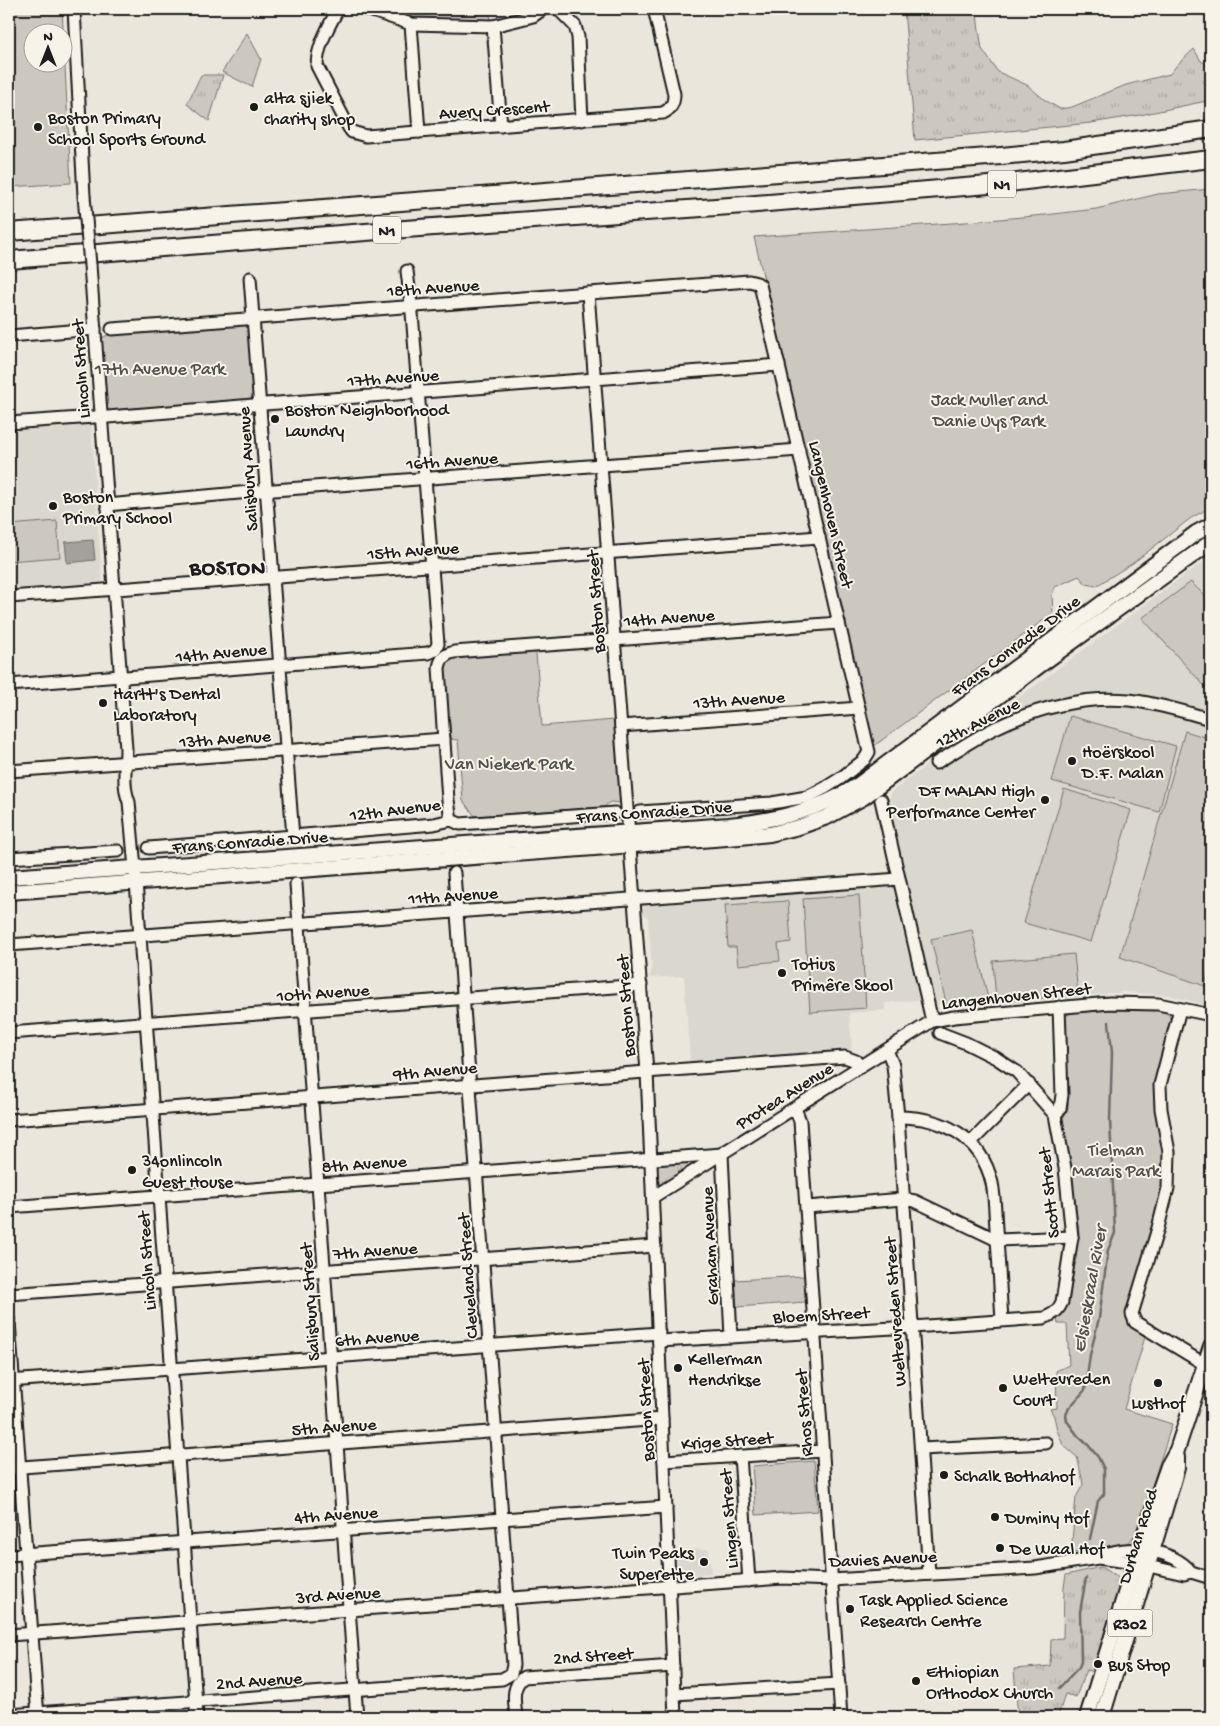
<svg xmlns="http://www.w3.org/2000/svg" width="1220" height="1726" font-family="'Gochi Hand',sans-serif">
<defs>
<pattern id="grass-tufts" width="24" height="20" patternUnits="userSpaceOnUse" patternTransform="scale(1.25)"><rect width="24" height="20" fill="#ccc8c0"/><path d="M3 7l-1-3M5 7V3M7 7l1-3M15 17l-1-3M17 17v-4M19 17l1-3" fill="none" stroke="#afaba4"/></pattern>
</defs>
<rect width="100%" height="100%" fill="#eae6dc"/>
<filter id="ink" filterUnits="userSpaceOnUse"><feTurbulence type="fractalNoise" baseFrequency=".02" numOctaves="2"/><feDisplacementMap in="SourceGraphic" scale="10" xChannelSelector="R" yChannelSelector="G"/><feConvolveMatrix kernelMatrix="1 2 1 2 8 2 1 2 1" color-interpolation-filters="sRGB"/></filter>
<g filter="url(#ink)">
<g fill="#dad7ce">
<polygon points="91,424 102,582 9,589 9,430"/>
<polygon points="1211,556 1211,1007 1169,995 1124,992 950,1008 935,1003 889,801 892,791"/>
<polygon points="891,887 893,888 919,1000 885,1003 885,1010 849,1013 852,1049 690,1062 684,976 649,978 652,970 648,917 643,913 644,905"/>
<polygon points="709,1549 711,1573 677,1576 676,1550"/>
</g>
<g fill="url(#grass-tufts)" stroke="#74726e">
<polygon points="904,9 977,9 978,23 982,49 998,72 1027,85 1045,100 1060,109 1072,107 1126,85 1170,74 1177,65 1194,49 1201,61 1211,67 1211,100 1140,115 1091,123 915,140"/>
<polygon points="201,75 223,75 209,121 187,104"/>
<polygon points="700,1161 660,1187 658,1186 657,1165 660,1163"/>
<polygon points="1101,1567 1122,1580 1093,1672 1086,1670 1076,1697 1065,1694 1058,1717 1018,1717 1014,1669 1050,1666 1051,1639 1063,1638 1064,1587 1066,1575"/>
</g>
<g fill="#ccc8c0" stroke="#74726e" fill-rule="evenodd">
<path d="M9,9H62L71,183L9,187ZM32,32H62V62H32Z"/>
<polygon points="383,9 489,9 491,20 433,20 411,17"/>
<polygon points="247,33 261,59 252,87 222,72"/>
<polygon points="1211,189 1211,507 1191,518 1133,563 1096,586 1086,584 1079,576 1055,587 1052,595 1053,613 874,746 754,237 966,222 1045,215 1096,209 1158,194"/>
<polygon points="248,324 253,396 250,400 109,411 107,409 101,338 113,333"/>
<polygon points="57,521 60,557 9,561 9,525"/>
<polygon points="1191,582 1211,602 1211,693 1142,618"/>
<polygon points="530,652 536,653 542,726 614,720 621,803 610,802 604,807 475,816 463,801 458,740 451,739 445,667 447,662 453,658"/>
<polygon points="1070,716 1176,746 1159,812 1052,781"/>
<polygon points="1185,731 1211,739 1211,962 1205,986 1120,957"/>
<polygon points="1064,789 1131,810 1091,942 1024,923"/>
<polygon points="859,895 866,1008 810,1012 803,899"/>
<polygon points="788,901 791,942 778,944 780,961 738,965 736,947 728,947 725,905"/>
<polygon points="972,930 989,1003 947,1007 931,939"/>
<polygon points="1074,954 1078,995 996,1002 993,961"/>
<path d="M1109,1010C1126,1010 1147,1006 1163,1012C1168,1013 1170,1016 1171,1021L1155,1082V1099L1164,1158L1161,1198L1127,1313L1132,1327L1145,1337L1124,1409L1172,1424L1137,1533L1128,1543L1071,1553L1076,1497L1083,1485L1082,1478L1077,1457L1063,1445L1057,1430L1054,1416L1050,1409L1057,1408L1056,1371L1069,1365L1067,1324H1058L1057,1318L1063,1313L1069,1302L1079,1232L1063,1118L1068,1108L1065,1019L1067,1015L1071,1013Z"/>
<polygon points="804,1276 806,1302 737,1307 735,1280"/>
<polygon points="814,1461 818,1511 756,1515 752,1466"/>
</g>
<polygon fill="#a3a19a" stroke="#6d6c68" points="93,540 95,560 67,563 65,542"/>
<g fill="none" stroke-linecap="round" stroke-linejoin="round">
<g stroke="#6d6c68" stroke-width="2.5">
<polyline points="1090,1539 1098,1501 1104,1494 1104,1469 1098,1457 1089,1446 1078,1436 1067,1421 1066,1415 1069,1408 1085,1390 1090,1355 1099,1318 1108,1250 1115,1233 1110,1120 1112,1053 1109,1022"/>
<polyline points="1059,1688 1079,1667 1081,1662 1080,1612 1086,1578"/>
</g>
<defs>
<g id="minor">
<polyline points="74,9 84,196"/>
<path d="M338,9C329,26 317,46 317,66L349,128L352,132L366,136L663,113C671,109 674,104 674,94L654,9"/>
<polyline points="366,9 411,24 493,26 533,16 543,9"/>
<polyline points="558,9 575,26 578,37 582,120"/>
<polyline points="411,24 419,132"/>
<polyline points="493,26 501,126"/>
<path d="M90,265L126,749C126,766 122,785 129,802L135,868L197,1717"/>
<polyline points="250,278 293,837"/>
<polyline points="588,293 647,1072 675,1717"/>
<polyline points="112,329 749,281 757,283 760,285 869,752 864,760 841,778 825,788 807,797 772,803 640,812"/>
<polyline points="9,336 95,329"/>
<polyline points="9,423 94,417 108,417 265,404 779,365"/>
<polyline points="107,505 261,491 799,450"/>
<polyline points="9,597 819,537"/>
<polyline points="9,685 120,676 126,677 428,653 435,650 438,644 412,313 407,271"/>
<polyline points="621,726 859,708"/>
<path d="M936,763C956,751 975,738 995,728C1037,708 1083,696 1129,700C1157,703 1184,712 1211,719"/>
<polyline points="9,771 444,739"/>
<polyline points="881,800 932,1021"/>
<path d="M451,820L448,800L439,668C440,659 445,654 454,652L839,623"/>
<polyline points="451,820 460,824 615,813"/>
<polyline points="149,848 434,824 451,820"/>
<polyline points="9,858 118,851"/>
<polyline points="296,884 357,1717"/>
<polyline points="9,945 899,879"/>
<polyline points="1180,1009 1160,1085 1161,1109 1169,1152 1168,1188 1158,1228 1132,1314 1135,1322 1206,1365"/>
<polyline points="9,1033 641,985"/>
<polyline points="887,1050 893,1065 898,1117 929,1574"/>
<polyline points="795,1108 800,1121 841,1717"/>
<polyline points="1055,1115 1060,1109 1062,1095 1059,1007"/>
<path d="M898,1117C942,1117 981,1136 992,1183C995,1198 995,1214 996,1229C999,1259 1000,1290 1002,1320"/>
<polyline points="9,1120 845,1057 856,1061 860,1067"/>
<polyline points="970,1143 1029,1084"/>
<polyline points="653,1197 932,1021 954,1017 1110,1003 1158,1004 1211,1015"/>
<polyline points="9,1207 722,1154 731,1337"/>
<polyline points="807,1207 903,1199 915,1201 997,1240 1072,1237"/>
<polyline points="9,1294 655,1246"/>
<polyline points="9,1321 38,1717"/>
<path d="M659,1341L912,1327L1044,1318C1054,1314 1058,1311 1062,1302L1072,1237L1065,1168L1055,1115L1017,1072L996,1058L966,1043L940,1033"/>
<polyline points="9,1381 659,1333"/>
<polyline points="921,1449 1046,1443"/>
<polyline points="740,1456 749,1581"/>
<polyline points="664,1461 823,1451"/>
<polyline points="9,1468 662,1419"/>
<polyline points="9,1555 666,1507"/>
<path d="M1100,1557C1125,1543 1174,1549 1191,1572"/>
<polyline points="9,1635 782,1578 831,1580 1035,1568 1098,1558 1135,1563 1184,1574 1191,1572 1211,1578"/>
<polyline points="674,1694 839,1684"/>
<polyline points="9,1715 502,1679 511,1674 513,1665 454,873"/>
<path d="M516,1717C515,1703 510,1687 524,1677L673,1666"/>
</g>
<g id="major">
<path d="M9,877L729,825C776,820 818,811 858,785L1196,533L1211,525"/>
<polyline points="9,892 740,837 770,834 799,827 827,817 864,797 1039,666 1211,542"/>
<polyline points="1087,1717 1139,1549 1168,1466 1177,1450 1211,1346"/>
<polyline points="1102,1717 1170,1492 1177,1468 1177,1457"/>
</g>
<g id="highway">
<polyline points="9,232 1001,156 1064,150 1211,129"/>
<polyline points="9,260 391,230 744,205 1001,184 1211,159"/>
</g>
</defs>
<use href="#minor" stroke="#1c1c1c" stroke-width="15"/>
<use href="#major" stroke="#1c1c1c" stroke-width="18"/>
<use href="#highway" stroke="#1c1c1c" stroke-width="20"/>
<use href="#minor" stroke="#f7f3e8" stroke-width="11"/>
<use href="#major" stroke="#f7f3e8" stroke-width="14"/>
<use href="#highway" stroke="#f7f3e8" stroke-width="16"/>
<defs>
<polyline id="minor-bridge" points="84,196 90,265"/>
</defs>
<use href="#minor-bridge" stroke="#1c1c1c" stroke-width="15" stroke-linecap="butt"/>
<use href="#minor-bridge" stroke="#f7f3e8" stroke-width="11"/>
</g>
</g>
<g fill="#1c1c1c" stroke="#f7f3e8" stroke-width="2">
<circle cx="254" cy="107" r="5"/>
<circle cx="38" cy="127" r="5"/>
<circle cx="275" cy="419" r="5"/>
<circle cx="53" cy="506" r="5"/>
<circle cx="103" cy="703" r="5"/>
<circle cx="1072" cy="761" r="5"/>
<circle cx="1045" cy="800" r="5"/>
<circle cx="782" cy="973" r="5"/>
<circle cx="132" cy="1170" r="5"/>
<circle cx="678" cy="1368" r="5"/>
<circle cx="1158" cy="1383" r="5"/>
<circle cx="1003" cy="1388" r="5"/>
<circle cx="944" cy="1475" r="5"/>
<circle cx="995" cy="1517" r="5"/>
<circle cx="1000" cy="1548" r="5"/>
<circle cx="704" cy="1562" r="5"/>
<circle cx="850" cy="1609" r="5"/>
<circle cx="1098" cy="1664" r="5"/>
<circle cx="916" cy="1681" r="5"/>
</g>
<g text-anchor="middle" stroke-width="4" stroke-linejoin="round" paint-order="stroke">
<g fill="#f7f3e8" stroke="#5e5c59" stroke-width="1">
<rect x="988" y="170.5" width="28" height="27" rx="4"/>
<rect x="373" y="216.5" width="28" height="27" rx="4"/>
<rect x="1107.5" y="1609.5" width="45" height="27" rx="4"/>
</g>
<g font-size="16" font-weight="bold" fill="#1c1c1c">
<text x="1002" y="190">N1</text>
<text x="387" y="236">N1</text>
<text x="1130" y="1629">R302</text>
</g>
<g font-size="18" fill="#1c1c1c" stroke="#f7f3e8" text-anchor="start">
<text x="264" y="103">alta sjiek<tspan x="264" dy="21">charity shop</tspan></text>
<text x="48" y="123">Boston Primary<tspan x="48" dy="21">School Sports Ground</tspan></text>
<text x="285" y="415">Boston Neighborhood<tspan x="285" dy="21">Laundry</tspan></text>
<text x="63" y="502">Boston<tspan x="63" dy="21">Primary School</tspan></text>
<text x="113" y="699">Hartt's Dental<tspan x="113" dy="21">Laboratory</tspan></text>
<text x="1082" y="757">Hoërskool<tspan x="1082" dy="21">D.F. Malan</tspan></text>
<text x="1035" y="796" text-anchor="end">DF MALAN High<tspan x="1035" dy="21">Performance Center</tspan></text>
<text x="792" y="969">Totius<tspan x="792" dy="21">Primêre Skool</tspan></text>
<text x="142" y="1166">34onlincoln<tspan x="142" dy="21">Guest House</tspan></text>
<text x="688" y="1364">Kellerman<tspan x="688" dy="21">Hendrikse</tspan></text>
<text x="1013" y="1384">Weltevreden<tspan x="1013" dy="21">Court</tspan></text>
<text x="1158" y="1408" text-anchor="middle">Lusthof</text>
<text x="954" y="1481">Schalk Bothahof</text>
<text x="1005" y="1523">Duminy Hof</text>
<text x="1010" y="1554">De Waal Hof</text>
<text x="694" y="1558" text-anchor="end">Twin Peaks<tspan x="694" dy="21">Superette</tspan></text>
<text x="860" y="1605">Task Applied Science<tspan x="860" dy="21">Research Centre</tspan></text>
<text x="1108" y="1670">Bus Stop</text>
<text x="926" y="1677">Ethiopian<tspan x="926" dy="21">Orthodox Church</tspan></text>
</g>
<g font-size="18" fill="#1c1c1c" stroke="#f7f3e8">
<text transform="translate(494 109) rotate(-4)" y="6">Avery Crescent</text>
<text transform="translate(433 287) rotate(-4)" y="6">18th Avenue</text>
<text transform="translate(80 369) rotate(-94)" y="6">Lincoln Street</text>
<text transform="translate(393 377) rotate(-4)" y="6">17th Avenue</text>
<text transform="translate(452 460) rotate(-4)" y="6">16th Avenue</text>
<text transform="translate(247 469) rotate(-94)" y="6">Salisbury Avenue</text>
<text transform="translate(832 514) rotate(77)" y="6">Langenhoven Street</text>
<text transform="translate(413 550) rotate(-4)" y="6">15th Avenue</text>
<text transform="translate(595 602) rotate(-94)" y="6">Boston Street</text>
<text transform="translate(669 617) rotate(-4)" y="6">14th Avenue</text>
<text transform="translate(1015 645) rotate(-37)" y="6">Frans Conradie Drive</text>
<text transform="translate(221 652) rotate(-5)" y="6">14th Avenue</text>
<text transform="translate(739 699) rotate(-4)" y="6">13th Avenue</text>
<text transform="translate(977 722) rotate(-27)" y="6">12th Avenue</text>
<text transform="translate(225 738) rotate(-4)" y="6">13th Avenue</text>
<text transform="translate(395 809) rotate(-7)" y="6">12th Avenue</text>
<text transform="translate(654 811) rotate(-4)" y="6">Frans Conradie Drive</text>
<text transform="translate(250 841) rotate(-4)" y="6">Frans Conradie Drive</text>
<text transform="translate(453 895) rotate(-4)" y="6">11th Avenue</text>
<text transform="translate(323 992) rotate(-4)" y="6">10th Avenue</text>
<text transform="translate(1016 995) rotate(-6)" y="6">Langenhoven Street</text>
<text transform="translate(625 1006) rotate(-94)" y="6">Boston Street</text>
<text transform="translate(435 1070) rotate(-5)" y="6">9th Avenue</text>
<text transform="translate(784 1095) rotate(-32)" y="6">Protea Avenue</text>
<text transform="translate(364 1163) rotate(-4)" y="6">8th Avenue</text>
<text transform="translate(1048 1193) rotate(-96)" y="6">Scott Street</text>
<text transform="translate(709 1246) rotate(-93)" y="6">Graham Avenue</text>
<text transform="translate(375 1250) rotate(-4)" y="6">7th Avenue</text>
<text transform="translate(146 1261) rotate(-94)" y="6">Lincoln Street</text>
<text transform="translate(467 1276) rotate(-94)" y="6">Cleveland Street</text>
<text transform="translate(309 1302) rotate(-94)" y="6">Salisbury Street</text>
<text transform="translate(894 1312) rotate(-94)" y="6">Weltevreden Street</text>
<text transform="translate(821 1314) rotate(-3)" y="6">Bloem Street</text>
<text transform="translate(377 1337) rotate(-4)" y="6">6th Avenue</text>
<text transform="translate(645 1410) rotate(-93)" y="6">Boston Street</text>
<text transform="translate(803 1413) rotate(-94)" y="6">Rhos Street</text>
<text transform="translate(334 1426) rotate(-4)" y="6">5th Avenue</text>
<text transform="translate(727 1440) rotate(-4)" y="6">Krige Street</text>
<text transform="translate(336 1514) rotate(-4)" y="6">4th Avenue</text>
<text transform="translate(728 1519) rotate(-94)" y="6">Lingen Street</text>
<text transform="translate(1137 1536) rotate(-73)" y="6">Durban Road</text>
<text transform="translate(883 1558) rotate(-3)" y="6">Davies Avenue</text>
<text transform="translate(338 1594) rotate(-4)" y="6">3rd Avenue</text>
<text transform="translate(593 1655) rotate(-4)" y="6">2nd Street</text>
<text transform="translate(259 1680) rotate(-4)" y="6">2nd Avenue</text>
</g>
<g font-size="18" fill="#51504d" stroke="#f7f3e8">
<text x="160" y="374">17th Avenue Park</text>
<text x="989" y="405">Jack Muller and<tspan x="989" dy="21">Danie Uys Park</tspan></text>
<text x="509" y="769">Van Niekerk Park</text>
<text x="1116" y="1155">Tielman<tspan x="1116" dy="21">Marais Park</tspan></text>
</g>
<g font-size="19" font-style="italic" fill="#52514e" stroke="#f7f3e8">
<text transform="translate(1088 1289) rotate(-80)" y="7">Elsieskraal River</text>
</g>
<g font-size="22" font-weight="bold" letter-spacing="1" fill="#1c1c1c" stroke="#f7f3e8">
<text x="228" y="574">BOSTON</text>
</g>
</g>
<rect width="1220" height="1726" fill="none" stroke="#f7f3e8" stroke-width="30"/>
<rect x="15" y="15" width="1190" height="1696" fill="none" stroke="#1c1c1c" stroke-width="2" filter="url(#ink)"/>
<g transform="translate(48 48)"><circle r="24" fill="#f7f3e8" stroke="#9f9d96"/>
<path d="M0-4L9 19L0 12L-9 19Z" fill="#1c1c1c"/>
<text y="-8" font-size="14" font-weight="bold" text-anchor="middle" fill="#1c1c1c">N</text>
</g>
</svg>
